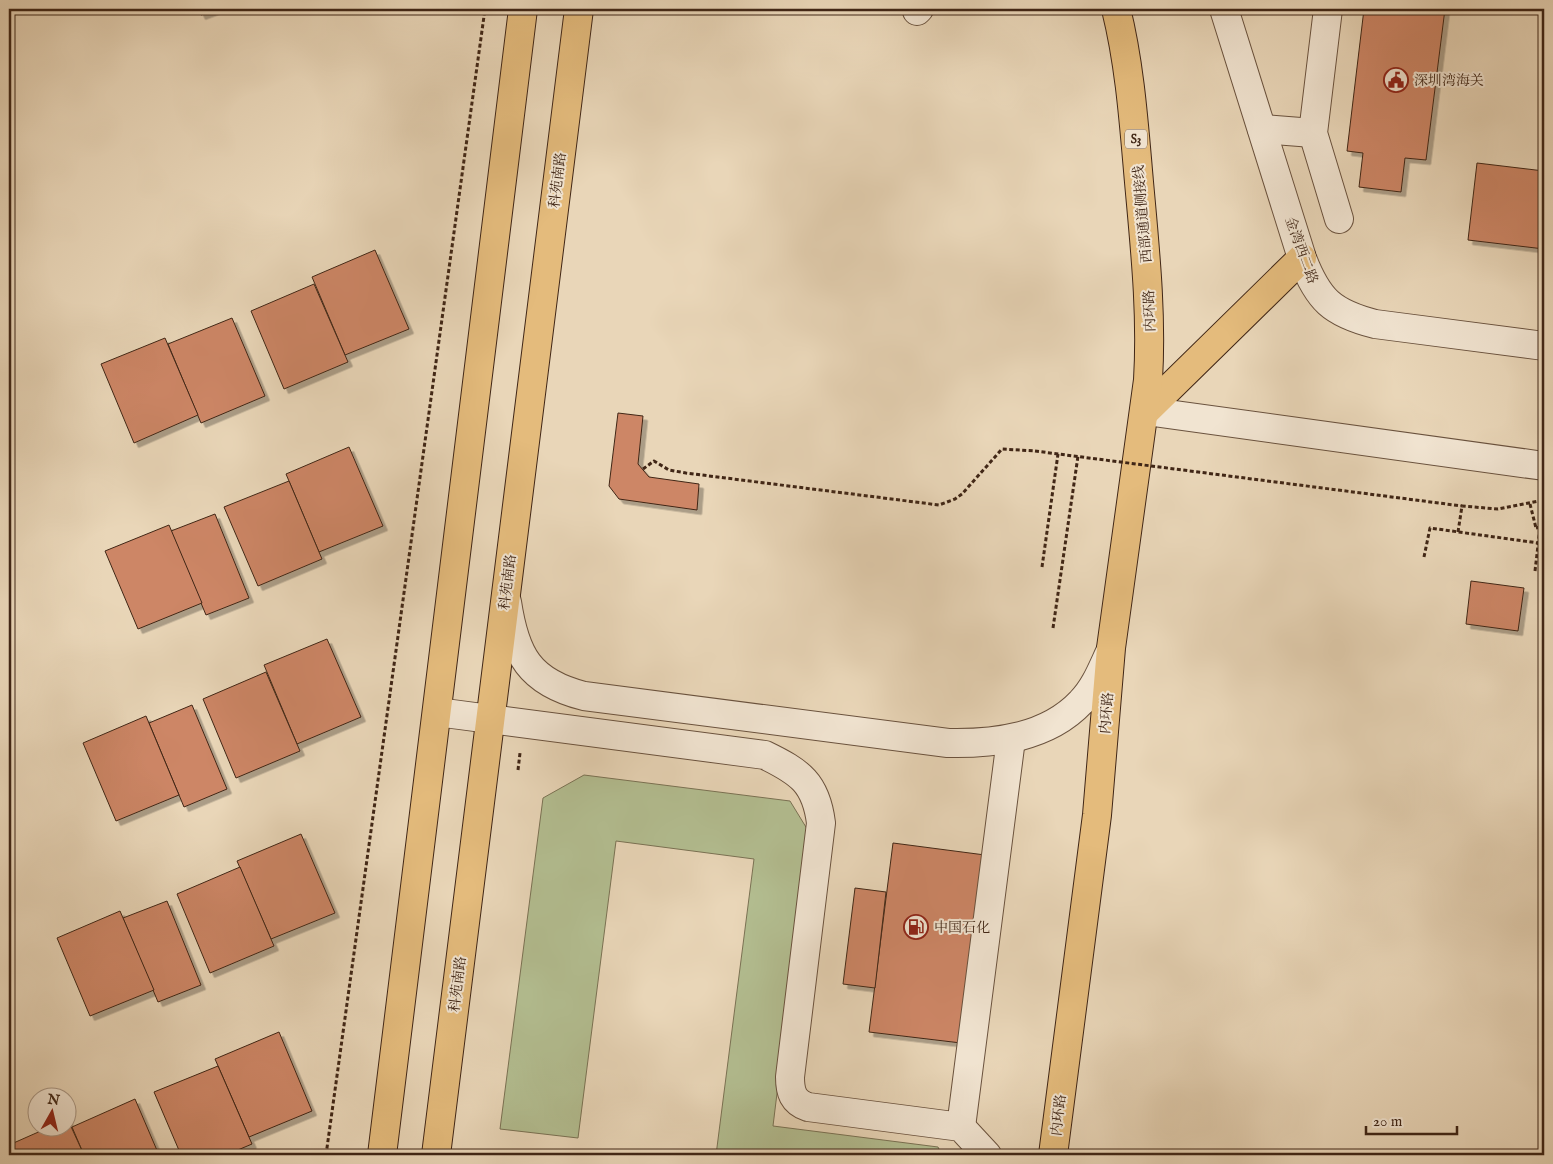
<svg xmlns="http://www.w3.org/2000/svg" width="1553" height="1164" font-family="'IM FELL English','Noto Serif SC',serif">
<defs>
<filter id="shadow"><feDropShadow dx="4.5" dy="4.5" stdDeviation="0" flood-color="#0004"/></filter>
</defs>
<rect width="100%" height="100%" fill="#e9d6b8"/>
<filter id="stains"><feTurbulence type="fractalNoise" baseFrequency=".004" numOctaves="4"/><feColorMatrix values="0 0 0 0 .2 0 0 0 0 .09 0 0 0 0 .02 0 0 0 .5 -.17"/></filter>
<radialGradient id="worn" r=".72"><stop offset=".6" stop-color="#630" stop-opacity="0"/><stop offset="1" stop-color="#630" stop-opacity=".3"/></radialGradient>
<polygon fill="#b3be91" stroke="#7a7254" points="584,775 790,801 809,832 773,1126 938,1147 942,1155 716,1155 754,859 616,841 578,1138 500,1129 543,798"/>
<g fill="#cd8666" stroke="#402616" filter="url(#shadow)">
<polygon points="198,9 217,9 201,15"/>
<polygon points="1364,9 1445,9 1426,160 1405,158 1401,192 1359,187 1363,153 1347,151"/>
<polygon points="1477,163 1544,171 1544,249 1468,240"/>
<polygon points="375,250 409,329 345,355 312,277"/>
<polygon points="314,284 348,362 284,389 251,311"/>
<polygon points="232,318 265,396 201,423 168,344"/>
<polygon points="165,338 198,415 134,443 101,364"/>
<polygon points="618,413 643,416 638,464 649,477 699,484 697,510 619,499 609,486"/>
<polygon points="349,447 383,526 319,552 286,474"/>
<polygon points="289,481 322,559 258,586 224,507"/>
<polygon points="215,514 249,598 206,615 171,531"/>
<polygon points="169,525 202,603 138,629 105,551"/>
<polygon points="1471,581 1524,588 1518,631 1466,624"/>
<polygon points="327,639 361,717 297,744 264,665"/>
<polygon points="266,672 300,751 236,778 203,699"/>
<polygon points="192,705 227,789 184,807 149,723"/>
<polygon points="146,716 179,795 116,821 83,743"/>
<polygon points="301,834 335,913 271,939 237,861"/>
<polygon points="893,843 985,855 961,1043 869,1032"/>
<polygon points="240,867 274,946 210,973 177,894"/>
<polygon points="855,888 886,892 875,988 843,984"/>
<polygon points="167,901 201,985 158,1002 123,918"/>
<polygon points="120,911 154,990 90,1016 57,938"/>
<polygon points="279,1032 312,1111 249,1137 215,1059"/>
<polygon points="218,1066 252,1144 226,1155 181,1155 154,1092"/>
<polygon points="135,1099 159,1155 84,1155 72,1127"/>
<polygon points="68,1120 84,1155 9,1155 9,1145 52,1126 68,1126"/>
</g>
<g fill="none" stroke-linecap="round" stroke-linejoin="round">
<defs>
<g id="minor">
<path d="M1224,9L1302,258C1318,300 1332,313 1375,324L1544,346"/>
<polyline points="1328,9 1313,133 1339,219"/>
<polyline points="917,11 919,9"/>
<polyline points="1262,129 1313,133"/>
<polyline points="1146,411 1544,466"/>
<path d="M507,602C515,655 529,682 584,696L948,743C994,744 1047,738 1081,702C1095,688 1102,669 1110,652"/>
<path d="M437,712L765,755C800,772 816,783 821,823L790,1077C790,1092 793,1102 808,1107L961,1127L987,1155"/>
<polyline points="961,1127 1011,739"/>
</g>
<g id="major">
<polyline points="382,1155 523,9"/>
<polyline points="436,1155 579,9"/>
</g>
<g id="highway">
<polyline points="1146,411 1302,258"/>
<path d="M1053,1155L1097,815L1111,648L1148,380C1152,314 1145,249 1139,182C1134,125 1130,65 1116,9"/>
</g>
</defs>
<use href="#minor" stroke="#6a523e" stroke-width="30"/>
<use href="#major" stroke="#402616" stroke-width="30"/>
<use href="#highway" stroke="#402616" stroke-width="30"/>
<g stroke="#402616" stroke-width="3" stroke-dasharray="4 2.5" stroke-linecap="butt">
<polyline points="643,469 654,461 669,470 686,473 939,505 955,499 962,494 1002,449 1035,451"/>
<polyline points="1530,504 1536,528"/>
<polyline points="1458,532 1462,506 1498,509 1544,500"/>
<polyline points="1424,557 1430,528 1538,543"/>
<polyline points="1042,567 1058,454"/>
<polyline points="1535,571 1541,520 1544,517"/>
<polyline points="1053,628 1078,456"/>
<polyline points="518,770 520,753"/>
<polyline points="326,1155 485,9"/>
</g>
<use href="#minor" stroke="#f1e4d1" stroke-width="28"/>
<use href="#major" stroke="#e4bb7c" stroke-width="28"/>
<use href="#highway" stroke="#e4bb7c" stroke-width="28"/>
<g stroke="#402616" stroke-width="3" stroke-dasharray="4 2.5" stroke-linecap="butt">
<polyline points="1035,451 1462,506"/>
<polyline points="1536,528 1544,526"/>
</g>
</g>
<defs>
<symbol id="civic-ring" viewBox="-11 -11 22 22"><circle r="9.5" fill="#f1e4d1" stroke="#8f2418" stroke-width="1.5"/><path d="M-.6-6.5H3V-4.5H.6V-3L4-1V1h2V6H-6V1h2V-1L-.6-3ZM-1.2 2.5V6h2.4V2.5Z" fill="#8f2418"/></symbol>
<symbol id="fuel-ring" viewBox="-11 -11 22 22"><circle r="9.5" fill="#f1e4d1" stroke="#8f2418" stroke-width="1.5"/><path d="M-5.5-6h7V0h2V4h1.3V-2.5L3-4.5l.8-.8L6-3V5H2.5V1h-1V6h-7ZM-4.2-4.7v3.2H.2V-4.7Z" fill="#8f2418"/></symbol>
</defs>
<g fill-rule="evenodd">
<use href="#civic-ring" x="1382" y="66" width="28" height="28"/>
<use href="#fuel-ring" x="902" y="913" width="28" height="28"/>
</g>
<g text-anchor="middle" stroke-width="4" stroke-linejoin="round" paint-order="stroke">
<rect fill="#f1e4d1" stroke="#755f4e" stroke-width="1" x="1125" y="129.5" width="22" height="19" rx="4"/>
<g font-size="12" font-weight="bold" fill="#402616">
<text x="1136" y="143">S3</text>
</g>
<g font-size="14" fill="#402616" stroke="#f1e4d1" text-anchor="start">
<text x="1414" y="85">深圳湾海关</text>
<text x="934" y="932">中国石化</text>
</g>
<g font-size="14" fill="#402616" stroke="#f1e4d1">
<text transform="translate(557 180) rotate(-83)" y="5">科苑南路</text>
<text transform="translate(1142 214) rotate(-95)" y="5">西部通道侧接线</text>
<text transform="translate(1302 250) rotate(70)" y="5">金湾西二路</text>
<text transform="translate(1149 311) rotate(-92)" y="5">内环路</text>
<text transform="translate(507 582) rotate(-83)" y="5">科苑南路</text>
<text transform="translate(1106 713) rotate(-85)" y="5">内环路</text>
<text transform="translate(457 984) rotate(-83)" y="5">科苑南路</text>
<text transform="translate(1058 1115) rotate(-83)" y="5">内环路</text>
</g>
</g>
<rect width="1553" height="1164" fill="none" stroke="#e9d6b8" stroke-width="30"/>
<rect x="10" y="10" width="1533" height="1144" fill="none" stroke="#402616" stroke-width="2.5"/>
<rect x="15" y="15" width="1523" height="1134" fill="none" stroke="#402616"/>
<g transform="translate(52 1112) rotate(8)"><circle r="24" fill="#f1e4d1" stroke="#aa9886"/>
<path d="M0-4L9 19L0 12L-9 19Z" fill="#8f2418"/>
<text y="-8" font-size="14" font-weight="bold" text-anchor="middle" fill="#402616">N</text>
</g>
<path d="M1366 1126v8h91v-8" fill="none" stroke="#402616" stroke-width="2.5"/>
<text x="1373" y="1126" font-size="15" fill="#402616" stroke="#f1e4d1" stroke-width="4" paint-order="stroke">20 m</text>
<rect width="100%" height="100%" filter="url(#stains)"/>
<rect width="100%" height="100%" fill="url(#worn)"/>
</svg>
